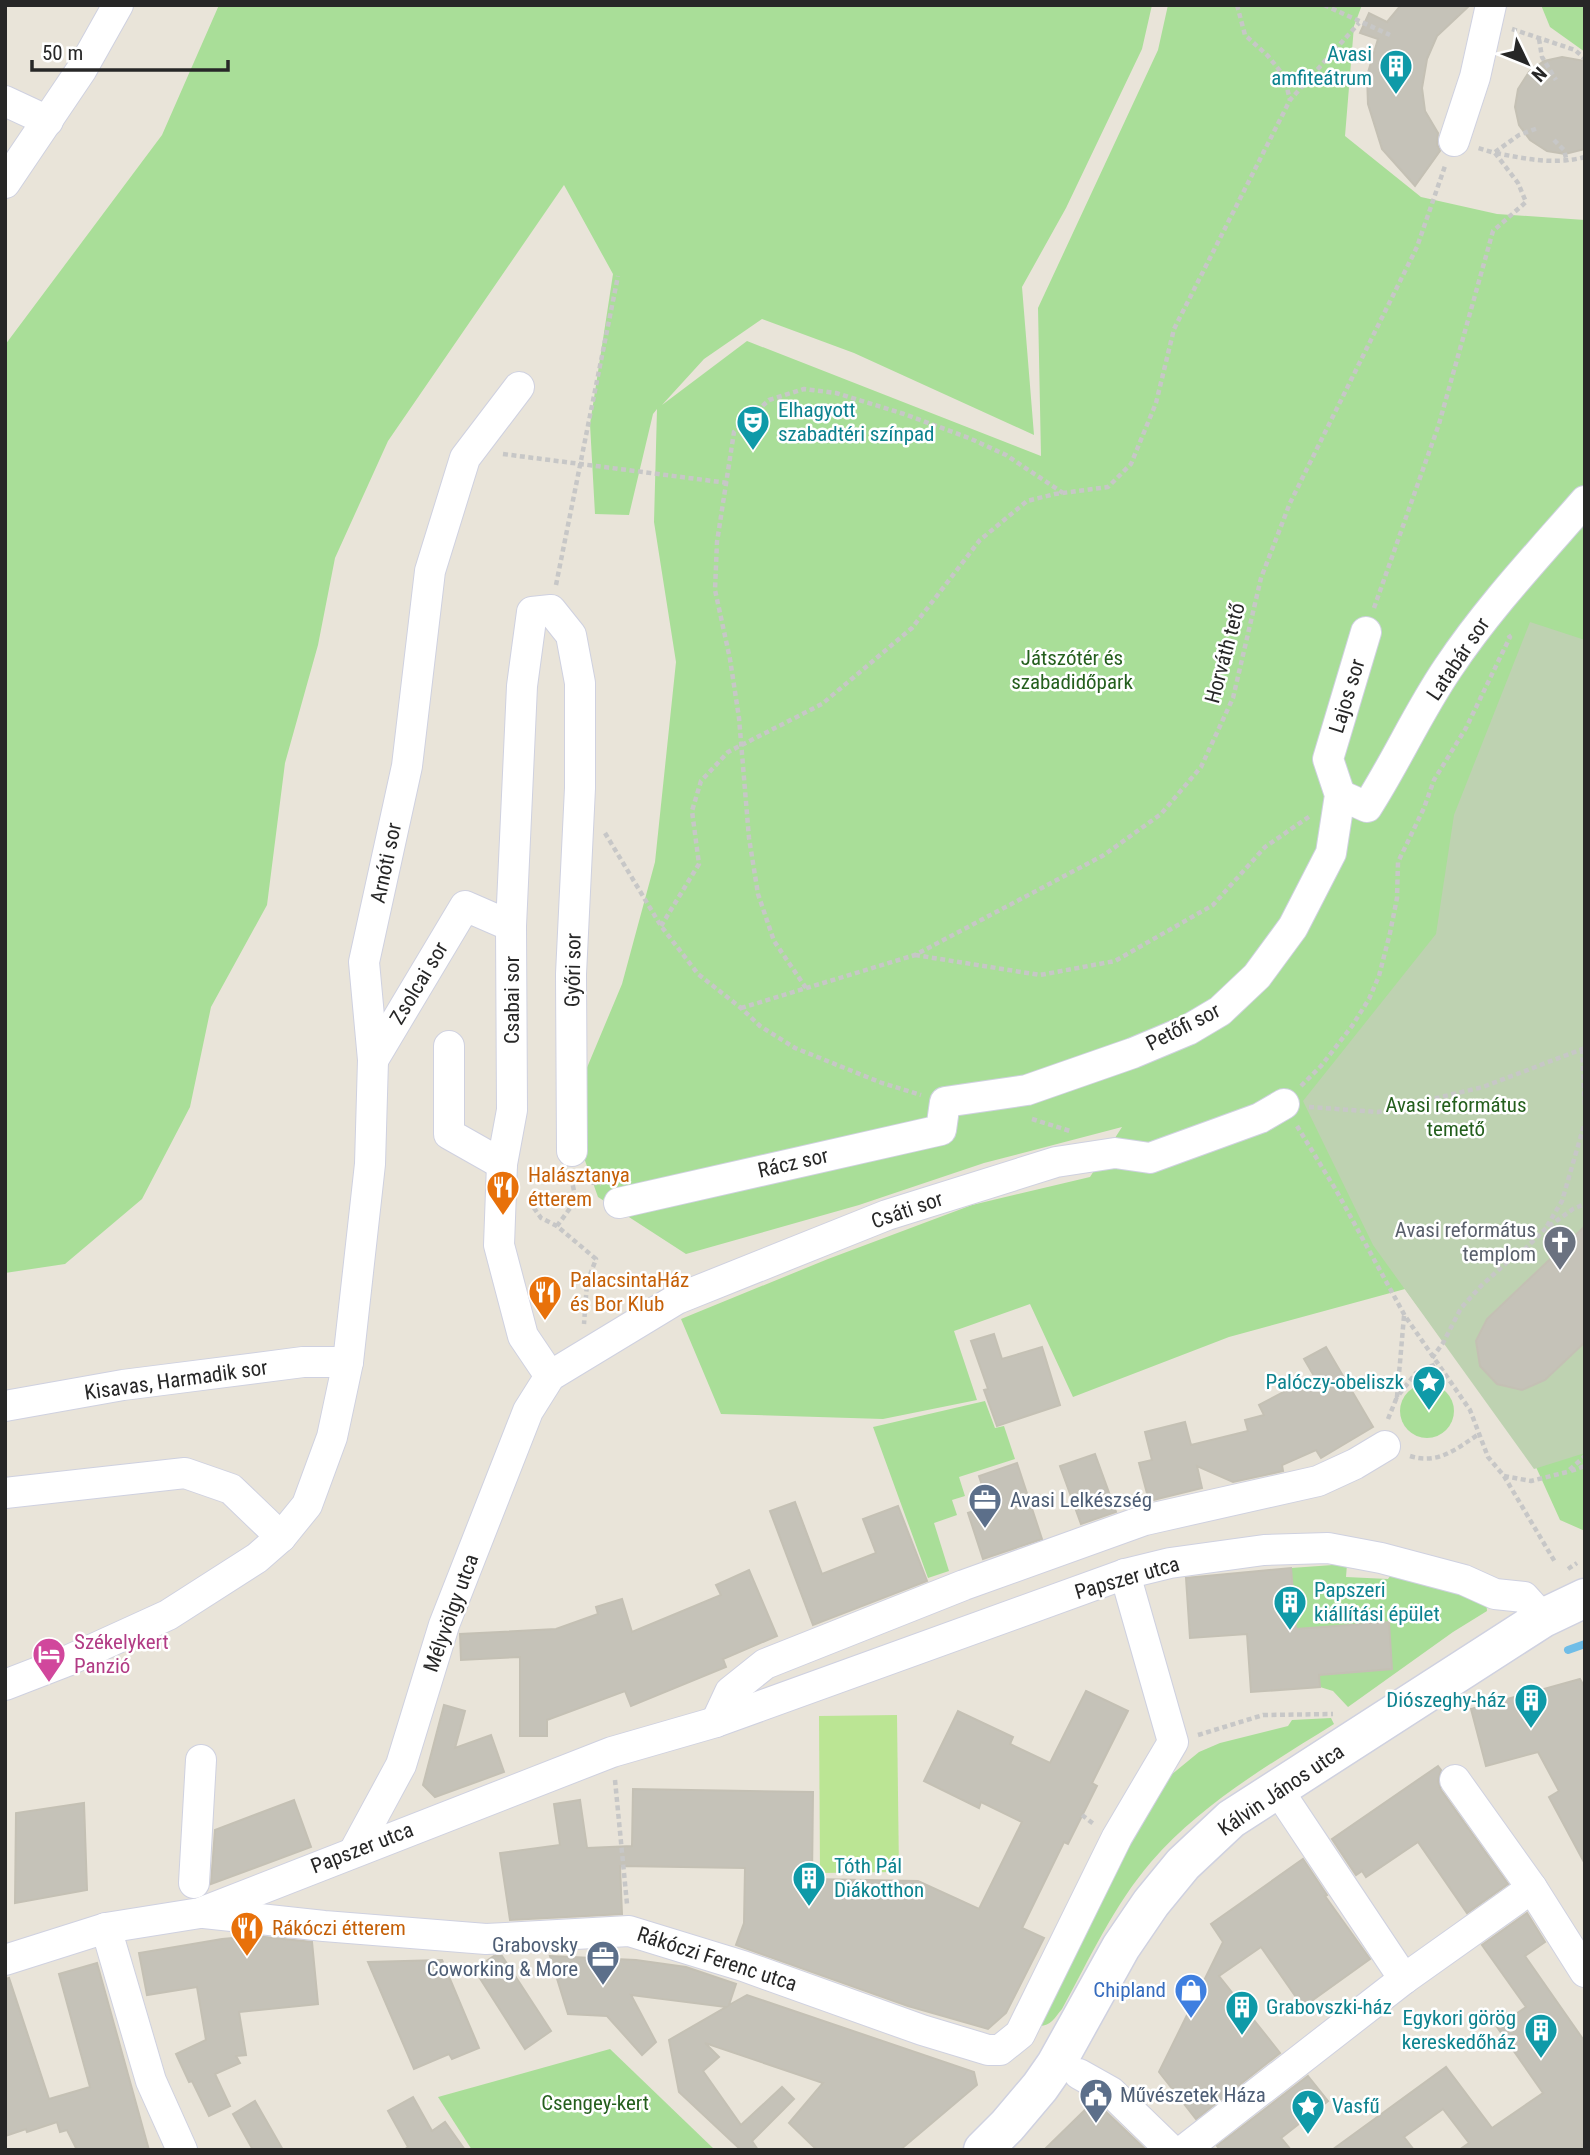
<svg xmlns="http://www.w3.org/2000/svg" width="1590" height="2155" font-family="'Roboto Condensed',sans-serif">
<rect width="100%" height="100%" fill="#e9e4d9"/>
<g fill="#a9de98">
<polygon points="219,5 1152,5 1142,49 1066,208 1022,287 1034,435 854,353 762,319 704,359 662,405 747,341 1041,456 1038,308 1158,50 1168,5 1362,5 1354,26 1345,136 1421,197 1497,214 1585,220 1585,1531 1560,1520 1536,1467 1405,1289 1229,1337 1073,1397 1030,1304 954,1331 977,1400 883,1419 721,1414 681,1319 828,1259 972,1205 1090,1177 1122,1127 984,1163 859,1205 686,1254 598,1197 568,1113 622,984 655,862 676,662 654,522 657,409 653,414 629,515 595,514 590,424 613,274 564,185 388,441 335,558 318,645 285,763 267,905 211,1007 190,1107 142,1199 65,1264 5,1273 5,345 162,135"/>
<polygon points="1541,5 1585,5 1585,52 1550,27"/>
<circle cx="1427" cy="1411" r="27"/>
<polygon points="985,1401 995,1428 1004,1426 1015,1459 959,1477 965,1496 952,1500 957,1515 934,1523 949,1571 928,1578 873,1427"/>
<polygon points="1347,1564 1346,1577 1388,1579 1393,1572 1486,1599 1487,1611 1453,1632 1348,1707 1333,1691 1320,1687 1319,1675 1392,1669 1389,1623 1296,1629 1291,1568"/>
<path d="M1331,1718L1334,1724C1270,1764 1201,1804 1151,1862C1114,1905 1089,1960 1062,2009C1053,2020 1049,2029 1033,2025L1140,1812L1171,1775L1199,1752L1220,1743L1288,1726L1292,1720Z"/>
<polygon points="610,2049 715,2150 472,2150 438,2097"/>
</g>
<polygon fill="#bed2b1" points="1530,622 1585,640 1585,1453 1534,1469 1373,1245 1303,1101 1436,934 1454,815"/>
<polygon fill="#bbe594" points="897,1715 899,1872 820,1873 819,1716"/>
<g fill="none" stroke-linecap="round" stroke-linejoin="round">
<polyline stroke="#70bde7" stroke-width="8" points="1568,1650 1585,1644"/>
</g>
<g fill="#c5c2b8" stroke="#c4c0b4" stroke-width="2">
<polygon points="1401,5 1470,5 1437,36 1427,59 1422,88 1425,111 1438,133 1437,144 1440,151 1415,186 1382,149 1368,104 1367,76 1378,39 1360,33 1369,13 1387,22"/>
<polygon points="1562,57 1585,61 1585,149 1565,154 1547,151 1530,140 1519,125 1515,107 1518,89 1529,72 1544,61"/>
<polygon points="1585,1226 1585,1342 1545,1380 1522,1390 1497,1384 1480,1366 1476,1341 1487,1319"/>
<polygon points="994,1334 1002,1359 1042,1347 1060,1405 997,1426 984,1390 988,1389 971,1341"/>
<polygon points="1326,1347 1373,1427 1321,1458 1316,1450 1282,1465 1283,1471 1233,1482 1197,1466 1202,1488 1149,1501 1139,1463 1152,1460 1145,1432 1185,1422 1191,1445 1248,1431 1245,1420 1264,1415 1259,1405 1314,1376 1304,1359"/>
<polygon points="1095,1454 1116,1512 1081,1524 1060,1466"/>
<polygon points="1017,1463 1042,1539 983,1559 968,1513 989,1506 979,1476"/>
<polygon points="795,1502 822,1574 876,1553 863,1519 898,1506 927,1581 813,1625 770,1511"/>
<polygon points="1291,1568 1296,1629 1389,1622 1392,1669 1319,1675 1320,1687 1251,1692 1247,1634 1190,1638 1186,1578"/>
<polygon points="749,1570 777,1636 723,1659 726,1667 631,1706 625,1691 547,1720 547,1736 520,1736 520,1657 461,1660 460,1634 556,1629 598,1614 596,1607 622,1599 632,1632 721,1595 716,1585"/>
<polygon points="1580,1679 1585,1688 1585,1864 1549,1797 1559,1791 1538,1752 1486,1766 1471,1709"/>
<polygon points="1086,1691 1128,1711 1092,1783 1097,1786 1068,1844 1064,1842 1022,1928 1044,1938 1006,2013 988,2029 908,2006 736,1945 744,1923 745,1868 620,1866 622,1914 510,1920 500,1853 560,1845 554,1804 580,1800 587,1848 632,1846 633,1789 813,1792 812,1879 918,1881 979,1909 1022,1822 981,1802 979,1808 924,1781 958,1711 1013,1737 1010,1744 1050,1763"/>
<polygon points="444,1705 465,1711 455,1748 491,1735 504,1772 435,1797 423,1785"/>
<polygon points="1438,1766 1441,1770 1438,1781 1441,1790 1508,1884 1467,1913 1418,1842 1366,1877 1362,1871 1356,1875 1332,1839"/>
<polygon points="294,1800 311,1847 211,1884 215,1830"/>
<polygon points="84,1803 87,1890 15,1903 16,1813"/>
<polygon points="1303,1859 1327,1895 1325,1896 1370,1959 1303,2007 1261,1947 1219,1976 1280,2053 1196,2119 1159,2072 1223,1942 1211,1924"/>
<polygon points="1527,1913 1545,1942 1525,1956 1585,2042 1585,2150 1459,2150 1469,2143 1443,2109 1404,2137 1414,2150 1332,2150 1446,2067 1492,2128 1543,2093 1497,2027 1526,2007 1482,1945"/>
<polygon points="255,1936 312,1942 318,2004 239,2012 246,2055 236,2056 240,2063 215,2074 230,2106 209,2116 192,2081 189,2082 176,2054 206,2040 197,1987 147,1995 139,1953 222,1939"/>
<polygon points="494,1956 502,1956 551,2031 525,2049 474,1969"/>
<polygon points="550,1956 636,1960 686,1967 736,1984 729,2005 747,1995 974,2072 977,2085 900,2150 817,2150 789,2123 823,2083 705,2043 719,2057 703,2071 741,2125 782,2087 794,2099 752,2141 758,2150 741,2150 679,2092 669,2040 726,2007 631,1995 656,2042 642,2055 607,2016 568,2014"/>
<polygon points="442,1960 479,2048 452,2059 449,2054 414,2069 368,1962"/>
<polygon points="97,1963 149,2150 77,2150 67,2130 60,2132 57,2122 27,2132 26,2129 5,2136 5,1979 9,1978 49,2099 90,2087 59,1974"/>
<polygon points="1308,2076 1328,2101 1281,2138 1291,2150 1220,2150 1217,2146"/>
<polygon points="413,2097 432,2131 445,2122 465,2150 404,2150 408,2147 388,2111"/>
<polygon points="255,2101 283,2150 253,2150 233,2114"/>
<polygon points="1093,2102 1100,2106 1146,2150 1044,2150"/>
</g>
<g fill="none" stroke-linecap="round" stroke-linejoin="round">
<defs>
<g id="street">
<polyline points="5,101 48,121"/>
<polyline points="1454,141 1475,77 1491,5"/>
<polyline points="5,183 82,69 118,5"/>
<path d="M1340,795L1367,807C1396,762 1418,712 1448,668C1488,608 1538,555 1585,501"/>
<polyline points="449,1046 449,1134 502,1164"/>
<polyline points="373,1060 465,906 511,926"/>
<polyline points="619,1203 941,1130 945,1102 1027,1090 1133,1053 1188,1030 1220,1011 1257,976 1293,927 1331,853 1340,795 1328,759 1366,632"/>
<polyline points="550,1376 523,1336 499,1245 502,1164 512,1110 511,926 522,686 532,612 551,610 571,635 580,683 580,788 571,974 572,1151"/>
<polyline points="5,1406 123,1385 303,1362 348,1362"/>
<polyline points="5,1493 185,1473 231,1489 281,1537"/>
<polyline points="5,1685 67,1661 168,1615 257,1558 281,1537 307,1505 332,1437 348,1362 370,1164 373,1060 364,962 407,766 430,571 465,458 519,387"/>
<polyline points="716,1722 730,1692 765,1664 964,1585 1145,1520 1318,1481 1355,1464 1385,1446"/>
<polyline points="1278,1790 1404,1979 1532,1888 1455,1780"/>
<polyline points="355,1850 401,1765 444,1625 528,1411 550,1376 677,1299 887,1215 1056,1162 1115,1153 1150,1158 1260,1118 1284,1104"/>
<polyline points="194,1883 201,1760"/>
<polyline points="1532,1888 1585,1972"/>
<polyline points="204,1913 324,1926 486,1939 629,1931 743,1966 922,2030 988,2050 1000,2050 1020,2034 1117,1837 1173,1742 1125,1574"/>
<polyline points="106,1928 151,2081 182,2150"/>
<polyline points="5,1960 106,1928 200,1913 612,1752 716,1722 1125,1574 1170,1563 1264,1550 1328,1548 1381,1558 1464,1580 1495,1594 1524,1597 1543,1618"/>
<polyline points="1079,2074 1111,2092 1171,2150"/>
<polyline points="1184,2150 1404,1979"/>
</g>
<polyline id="secondary" points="983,2150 1007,2126 1040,2087 1056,2064 1121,1947 1151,1903 1183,1864 1231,1819 1543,1618 1585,1598"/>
</defs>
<use href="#street" stroke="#cfd1e0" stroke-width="32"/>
<use href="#secondary" stroke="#cfd1e0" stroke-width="41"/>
<g stroke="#c7c7c7" stroke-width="4.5" stroke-dasharray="5 3.5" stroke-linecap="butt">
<polyline points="1237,5 1245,35 1268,56 1284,76 1290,100"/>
<polyline points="1324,5 1390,35"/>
<polyline points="1512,29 1575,50 1585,59"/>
<polyline points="1539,39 1542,57 1556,80"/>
<polyline points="1554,140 1564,150 1567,162"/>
<polyline points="1495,152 1519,135 1538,128"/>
<path d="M1496,153C1526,159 1555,165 1585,157"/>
<polyline points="503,454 728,483"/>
<polyline points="556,585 618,276"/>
<polyline points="1374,608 1439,424 1493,231 1526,202 1518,183 1495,153 1478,148"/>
<polyline points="605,833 661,926 698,974 741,1008 760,1026 795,1048 882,1083 921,1095"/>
<polyline points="661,926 699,864 692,811 701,781 728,752 822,704 912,628 980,540 1027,501 1055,494 1108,487 1131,464 1156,403 1174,329 1290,100 1359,23"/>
<polyline points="915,955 1040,975 1115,961 1213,905 1265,847 1310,816"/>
<polyline points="806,988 774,941 758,894 749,838 739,718 730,659 715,590 717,542 734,432 769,400 804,389 836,393 904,414 969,438 1006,455 1063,493"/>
<polyline points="741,1008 915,955 1104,855 1161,814 1201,767 1233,698 1261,578 1290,503 1417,247 1445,166"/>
<polyline points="1582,1049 1585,1106"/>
<polyline points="1301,1086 1321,1066 1352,1026 1369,999 1379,976 1390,933 1397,898 1398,862 1424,808 1434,780 1466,728 1510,637 1507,633"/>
<polyline points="1309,1107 1378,1112 1483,1087 1585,1048"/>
<polyline points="1032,1119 1070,1131"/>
<polyline points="1297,1126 1336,1190 1405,1316 1470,1410 1488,1457 1504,1476 1555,1562"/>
<polyline points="571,1177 576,1200 557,1226 596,1259 587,1283 584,1324"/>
<polyline points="575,1180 601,1184"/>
<polyline points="529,1201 541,1218 557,1226"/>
<polyline points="1547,1226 1562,1201 1585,1122"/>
<polyline points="1404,1316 1397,1397 1416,1373 1436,1364"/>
<polyline points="1432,1358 1443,1343 1461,1308 1482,1285 1515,1255 1525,1249 1545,1229 1573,1209 1585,1204"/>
<polyline points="1388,1419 1397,1397"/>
<path d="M1410,1456C1438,1465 1456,1449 1479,1434"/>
<polyline points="1571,1471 1585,1466"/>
<polyline points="1504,1476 1531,1481 1567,1472 1585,1456"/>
<polyline points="1568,1569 1577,1563"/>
<polyline points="1198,1735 1263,1715 1333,1714"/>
<polyline points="615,1780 627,1904"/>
<polyline points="1082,1815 1095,1825"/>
</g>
<use href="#street" stroke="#fff" stroke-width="30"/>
<use href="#secondary" stroke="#fff" stroke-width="38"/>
</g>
<defs>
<symbol id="building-pin" viewBox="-11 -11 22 30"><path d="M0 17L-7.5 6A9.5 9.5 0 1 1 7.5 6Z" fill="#0f9aa8" stroke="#fff"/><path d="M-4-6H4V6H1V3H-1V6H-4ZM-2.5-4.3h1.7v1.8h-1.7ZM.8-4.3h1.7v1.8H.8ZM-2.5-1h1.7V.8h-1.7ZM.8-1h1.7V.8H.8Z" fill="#fff"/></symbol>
<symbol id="theatre-pin" viewBox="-11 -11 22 30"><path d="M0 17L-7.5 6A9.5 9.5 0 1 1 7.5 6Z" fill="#0f9aa8" stroke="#fff"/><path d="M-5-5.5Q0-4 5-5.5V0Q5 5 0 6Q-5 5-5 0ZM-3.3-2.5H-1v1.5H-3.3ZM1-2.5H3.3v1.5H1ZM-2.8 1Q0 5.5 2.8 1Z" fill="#fff"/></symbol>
<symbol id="restaurant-pin" viewBox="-11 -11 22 30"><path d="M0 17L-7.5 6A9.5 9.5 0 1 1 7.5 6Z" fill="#e8710a" stroke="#fff"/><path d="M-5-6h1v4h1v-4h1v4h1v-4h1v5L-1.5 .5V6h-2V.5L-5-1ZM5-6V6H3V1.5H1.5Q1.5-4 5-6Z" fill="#fff"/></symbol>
<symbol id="church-pin" viewBox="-11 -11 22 30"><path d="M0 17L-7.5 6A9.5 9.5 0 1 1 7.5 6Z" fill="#6b7280" stroke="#fff"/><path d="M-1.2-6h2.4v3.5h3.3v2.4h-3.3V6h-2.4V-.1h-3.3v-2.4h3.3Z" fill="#fff"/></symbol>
<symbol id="sight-pin" viewBox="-11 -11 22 30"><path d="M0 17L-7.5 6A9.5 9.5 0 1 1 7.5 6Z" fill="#0f9aa8" stroke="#fff"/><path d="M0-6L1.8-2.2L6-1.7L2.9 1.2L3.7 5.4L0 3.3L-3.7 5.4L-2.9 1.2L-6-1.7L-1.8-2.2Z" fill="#fff"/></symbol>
<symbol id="office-pin" viewBox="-11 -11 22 30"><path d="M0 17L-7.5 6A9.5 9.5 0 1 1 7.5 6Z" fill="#5c6f8a" stroke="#fff"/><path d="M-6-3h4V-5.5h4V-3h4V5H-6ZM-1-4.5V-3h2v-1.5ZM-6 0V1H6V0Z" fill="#fff"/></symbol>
<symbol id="hotel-pin" viewBox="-11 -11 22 30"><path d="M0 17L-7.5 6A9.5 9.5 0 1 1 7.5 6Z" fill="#d1479c" stroke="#fff"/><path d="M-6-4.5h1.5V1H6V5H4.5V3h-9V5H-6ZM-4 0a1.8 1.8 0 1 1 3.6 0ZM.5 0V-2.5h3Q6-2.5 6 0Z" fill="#fff"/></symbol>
<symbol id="shop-pin" viewBox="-11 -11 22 30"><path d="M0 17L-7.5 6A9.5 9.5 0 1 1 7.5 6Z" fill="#3f7fe0" stroke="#fff"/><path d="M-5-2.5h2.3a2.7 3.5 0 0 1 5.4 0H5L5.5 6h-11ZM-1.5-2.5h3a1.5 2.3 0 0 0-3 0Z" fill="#fff"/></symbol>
<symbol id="civic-pin" viewBox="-11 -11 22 30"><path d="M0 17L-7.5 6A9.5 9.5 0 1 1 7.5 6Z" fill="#5c6f8a" stroke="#fff"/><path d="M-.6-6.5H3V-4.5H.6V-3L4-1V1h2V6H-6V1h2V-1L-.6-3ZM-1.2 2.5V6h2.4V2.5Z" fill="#fff"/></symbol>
</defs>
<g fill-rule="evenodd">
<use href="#building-pin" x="1377" y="47" width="38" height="52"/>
<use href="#theatre-pin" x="734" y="403" width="38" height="52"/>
<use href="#restaurant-pin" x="484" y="1168" width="38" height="52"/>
<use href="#church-pin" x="1541" y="1223" width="38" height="52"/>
<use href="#restaurant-pin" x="526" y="1273" width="38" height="52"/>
<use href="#sight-pin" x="1410" y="1363" width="38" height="52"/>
<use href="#office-pin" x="966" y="1481" width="38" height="52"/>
<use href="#building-pin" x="1271" y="1583" width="38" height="52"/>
<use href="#hotel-pin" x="30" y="1635" width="38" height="52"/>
<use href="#building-pin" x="1512" y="1681" width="38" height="52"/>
<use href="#building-pin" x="790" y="1859" width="38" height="52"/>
<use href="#restaurant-pin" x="228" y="1909" width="38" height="52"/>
<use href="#office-pin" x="584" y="1938" width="38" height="52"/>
<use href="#shop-pin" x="1172" y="1971" width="38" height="52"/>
<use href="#building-pin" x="1223" y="1988" width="38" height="52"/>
<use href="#building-pin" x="1522" y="2011" width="38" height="52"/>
<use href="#civic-pin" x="1077" y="2076" width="38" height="52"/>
<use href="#sight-pin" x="1289" y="2087" width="38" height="52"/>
</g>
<g text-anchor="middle" stroke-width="5" stroke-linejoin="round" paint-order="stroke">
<g font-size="21" fill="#0d838f" stroke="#fff" text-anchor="start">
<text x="1372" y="61" text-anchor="end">Avasi<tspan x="1372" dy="24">amfiteátrum</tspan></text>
<text x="778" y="417">Elhagyott<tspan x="778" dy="24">szabadtéri színpad</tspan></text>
<text x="1404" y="1389" text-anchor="end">Palóczy-obeliszk</text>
<text x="1314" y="1597">Papszeri<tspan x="1314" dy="24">kiállítási épület</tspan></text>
<text x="1506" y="1707" text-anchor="end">Diószeghy-ház</text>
<text x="834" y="1873">Tóth Pál<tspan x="834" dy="24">Diákotthon</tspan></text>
<text x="1266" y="2014">Grabovszki-ház</text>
<text x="1516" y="2025" text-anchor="end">Egykori görög<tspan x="1516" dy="24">kereskedőház</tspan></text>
<text x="1332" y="2113">Vasfű</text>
</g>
<g font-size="21" fill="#272727" stroke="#fff">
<text transform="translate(1225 653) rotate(-75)" y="7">Horváth tető</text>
<text transform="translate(1458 659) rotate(-56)" y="7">Latabár sor</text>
<text transform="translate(1347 696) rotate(-73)" y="7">Lajos sor</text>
<text transform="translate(386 863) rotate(-78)" y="7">Arnóti sor</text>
<text transform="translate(573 970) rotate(-89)" y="7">Győri sor</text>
<text transform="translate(419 983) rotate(-59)" y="7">Zsolcai sor</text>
<text transform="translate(512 1000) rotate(-90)" y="7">Csabai sor</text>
<text transform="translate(1183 1027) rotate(-27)" y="7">Petőfi sor</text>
<text transform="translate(793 1163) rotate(-13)" y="7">Rácz sor</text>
<text transform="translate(907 1210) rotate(-19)" y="7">Csáti sor</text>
<text transform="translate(176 1380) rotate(-8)" y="7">Kisavas, Harmadik sor</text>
<text transform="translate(1127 1578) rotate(-16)" y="7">Papszer utca</text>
<text transform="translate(451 1613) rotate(-70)" y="7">Mélyvölgy utca</text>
<text transform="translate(1281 1790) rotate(-34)" y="7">Kálvin János utca</text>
<text transform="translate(362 1848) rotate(-21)" y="7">Papszer utca</text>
<text transform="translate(717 1959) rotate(18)" y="7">Rákóczi Ferenc utca</text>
</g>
<g font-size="21" fill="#245f1d" stroke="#fff">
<text x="1072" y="665">Játszótér és<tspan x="1072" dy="24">szabadidőpark</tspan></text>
<text x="1456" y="1112">Avasi református<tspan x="1456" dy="24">temető</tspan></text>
<text x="595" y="2110">Csengey-kert</text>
</g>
<g font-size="21" fill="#c56008" stroke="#fff" text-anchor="start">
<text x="528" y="1182">Halásztanya<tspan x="528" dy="24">étterem</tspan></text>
<text x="570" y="1287">PalacsintaHáz<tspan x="570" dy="24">és Bor Klub</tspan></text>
<text x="272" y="1935">Rákóczi étterem</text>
</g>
<g font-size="21" fill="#5b616d" stroke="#fff" text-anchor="end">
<text x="1536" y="1237">Avasi református<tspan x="1536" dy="24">templom</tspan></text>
</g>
<g font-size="21" fill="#4e5e75" stroke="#fff" text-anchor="start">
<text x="1010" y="1507">Avasi Lelkészség</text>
<text x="578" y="1952" text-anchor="end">Grabovsky<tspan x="578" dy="24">Coworking &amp; More</tspan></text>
<text x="1120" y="2102">Művészetek Háza</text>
</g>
<g font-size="21" fill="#b23c85" stroke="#fff" text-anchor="start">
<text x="74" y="1649">Székelykert<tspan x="74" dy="24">Panzió</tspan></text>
</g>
<g font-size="21" fill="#366cbe" stroke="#fff" text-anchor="end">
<text x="1166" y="1997">Chipland</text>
</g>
</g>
<rect width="1590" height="2155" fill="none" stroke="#272727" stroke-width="14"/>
<g transform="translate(1527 63) rotate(133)" stroke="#ffffff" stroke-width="5" paint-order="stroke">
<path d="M0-5L12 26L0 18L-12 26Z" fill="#272727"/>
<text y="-10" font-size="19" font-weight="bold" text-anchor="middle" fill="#272727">N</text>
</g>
<path d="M32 60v10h196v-10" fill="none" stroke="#272727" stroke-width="3.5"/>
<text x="42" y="60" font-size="21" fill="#272727" stroke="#ffffff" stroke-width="5" paint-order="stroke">50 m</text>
</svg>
